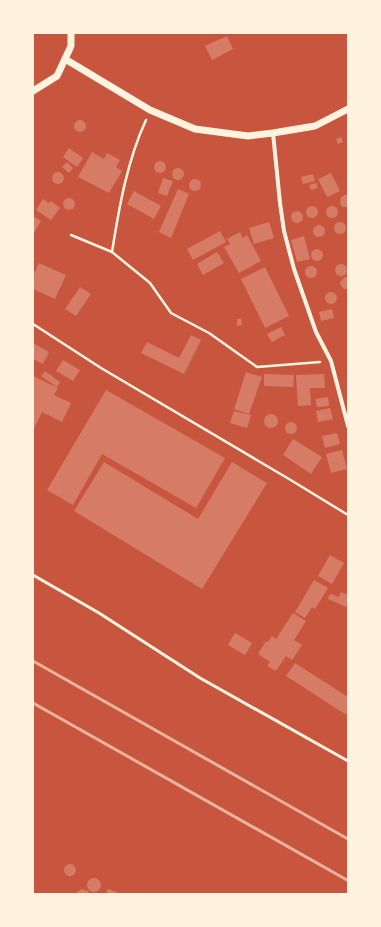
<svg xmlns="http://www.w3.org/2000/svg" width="381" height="927" font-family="'Public Sans',sans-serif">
<rect width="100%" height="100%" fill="#c8553d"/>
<g fill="#d67c66">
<polygon points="227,36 233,49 212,60 205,46"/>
<circle cx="80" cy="126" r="6"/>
<polygon points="341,137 343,142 338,144 336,139"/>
<polygon points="69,148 83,158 77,167 63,157"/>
<polygon points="92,152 104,159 107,153 120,160 116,167 122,171 109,193 78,177"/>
<circle cx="160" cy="167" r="6"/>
<polygon points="67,162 73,168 69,173 62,167"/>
<circle cx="178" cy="174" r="6"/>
<circle cx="58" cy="178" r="6"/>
<polygon points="331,173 340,191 327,197 318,179"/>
<polygon points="313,174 315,181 303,184 301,177"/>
<polygon points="163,178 173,181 167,196 158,193"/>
<circle cx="195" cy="185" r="6"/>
<polygon points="316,183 318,188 311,190 309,185"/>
<polygon points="178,189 189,194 171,238 159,232"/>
<polygon points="134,191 161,206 154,219 127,204"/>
<polygon points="344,195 348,195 348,207 343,207 340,204 341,197"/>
<circle cx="69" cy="204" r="6"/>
<polygon points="43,199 49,203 51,201 60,208 51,220 36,210"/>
<circle cx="312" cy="212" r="6"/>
<circle cx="332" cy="212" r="6"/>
<circle cx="297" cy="217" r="6"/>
<polygon points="33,216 41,221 33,235"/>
<circle cx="340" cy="228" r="6"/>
<polygon points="269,222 274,238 254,244 249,228"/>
<circle cx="319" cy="231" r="6"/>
<polygon points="220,231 226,242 193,260 187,249"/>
<polygon points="240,232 243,238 247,235 261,261 239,273 224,247 230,244 227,239"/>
<polygon points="304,236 310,259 297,262 291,240"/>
<circle cx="317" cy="255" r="6"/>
<polygon points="217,252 224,263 203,275 197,264"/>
<polygon points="39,263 66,275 55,299 33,289 33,276"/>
<circle cx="341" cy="270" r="6"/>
<circle cx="311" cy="272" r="6"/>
<polygon points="265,267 289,316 265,328 241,279"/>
<polygon points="345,277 348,277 348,289 344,289 341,286 340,282"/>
<polygon points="80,287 91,294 76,316 65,309"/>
<circle cx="331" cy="298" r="6"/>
<polygon points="332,309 334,318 321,321 319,312"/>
<polygon points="237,319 241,319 242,325 237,326"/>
<polygon points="281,327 285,335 272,342 267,334"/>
<polygon points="191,335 201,340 184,374 141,353 147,342 179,358"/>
<polygon points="33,343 49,352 43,364 33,359"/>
<polygon points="63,360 80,370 73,381 56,371"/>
<polygon points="45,371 60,382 57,387 41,376"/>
<polygon points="246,372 262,377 249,414 234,409"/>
<polygon points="264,374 294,375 293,387 264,386"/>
<polygon points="324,374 325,388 310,388 311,405 298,406 296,375"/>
<polygon points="33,376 58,388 54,395 71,403 62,422 42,412 33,431"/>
<polygon points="106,390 225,458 196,508 102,454 73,505 47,490"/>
<polygon points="328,397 329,406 317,407 315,399"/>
<polygon points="330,408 333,419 318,422 316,411"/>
<polygon points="234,411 251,415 247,428 230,423"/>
<circle cx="271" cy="421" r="7"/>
<circle cx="291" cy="428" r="6"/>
<polygon points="337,433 340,444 325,448 322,436"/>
<polygon points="293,439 322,457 311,474 283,455"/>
<polygon points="342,450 347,469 331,473 326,454"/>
<polygon points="104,462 198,519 232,462 267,483 202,589 74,511"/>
<polygon points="330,555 344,563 332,584 318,576"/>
<polygon points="314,580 328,588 315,609 312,607 305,618 295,612"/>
<polygon points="341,592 348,595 348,602 346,607 328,599 330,594 339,597"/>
<polygon points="293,613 306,621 294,640 302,645 292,660 286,656 276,671 267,666 270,662 258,654 266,641 268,642 272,636 276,639"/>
<polygon points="235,633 252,643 245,655 228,645"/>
<polygon points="295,663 348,697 348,716 286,676"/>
<circle cx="70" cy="870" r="6"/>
<circle cx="94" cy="885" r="7"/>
<polygon points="82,889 88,891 89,894 77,894 77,892"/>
<polygon points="108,889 117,892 117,894 106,894"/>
</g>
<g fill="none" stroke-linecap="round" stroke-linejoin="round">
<g stroke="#fff3e0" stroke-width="2.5">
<path d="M146,120C127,161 119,208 112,252L150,283L171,313L209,333L257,367L320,362"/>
<polyline points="71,235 112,252"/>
<polyline points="33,324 101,368 289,479 348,515"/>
</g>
<polyline stroke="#fff3e0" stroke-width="3" points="33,575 99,613 200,678 348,761"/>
<polyline stroke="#fff3e0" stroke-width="4" points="273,133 280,203 284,231 294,269 316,332 331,361 348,426"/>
<g stroke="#fff3e0" stroke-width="7">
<polyline points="65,59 150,110 195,129 248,136 273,133 315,126 348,109"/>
<polyline points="33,91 57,76 71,46 71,33"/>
</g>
<g stroke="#e9b49f" stroke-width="3">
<polyline points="33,661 348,839"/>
<polyline points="33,703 347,880"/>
</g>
</g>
<rect width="381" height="927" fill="none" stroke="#fff3e0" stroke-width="68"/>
</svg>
